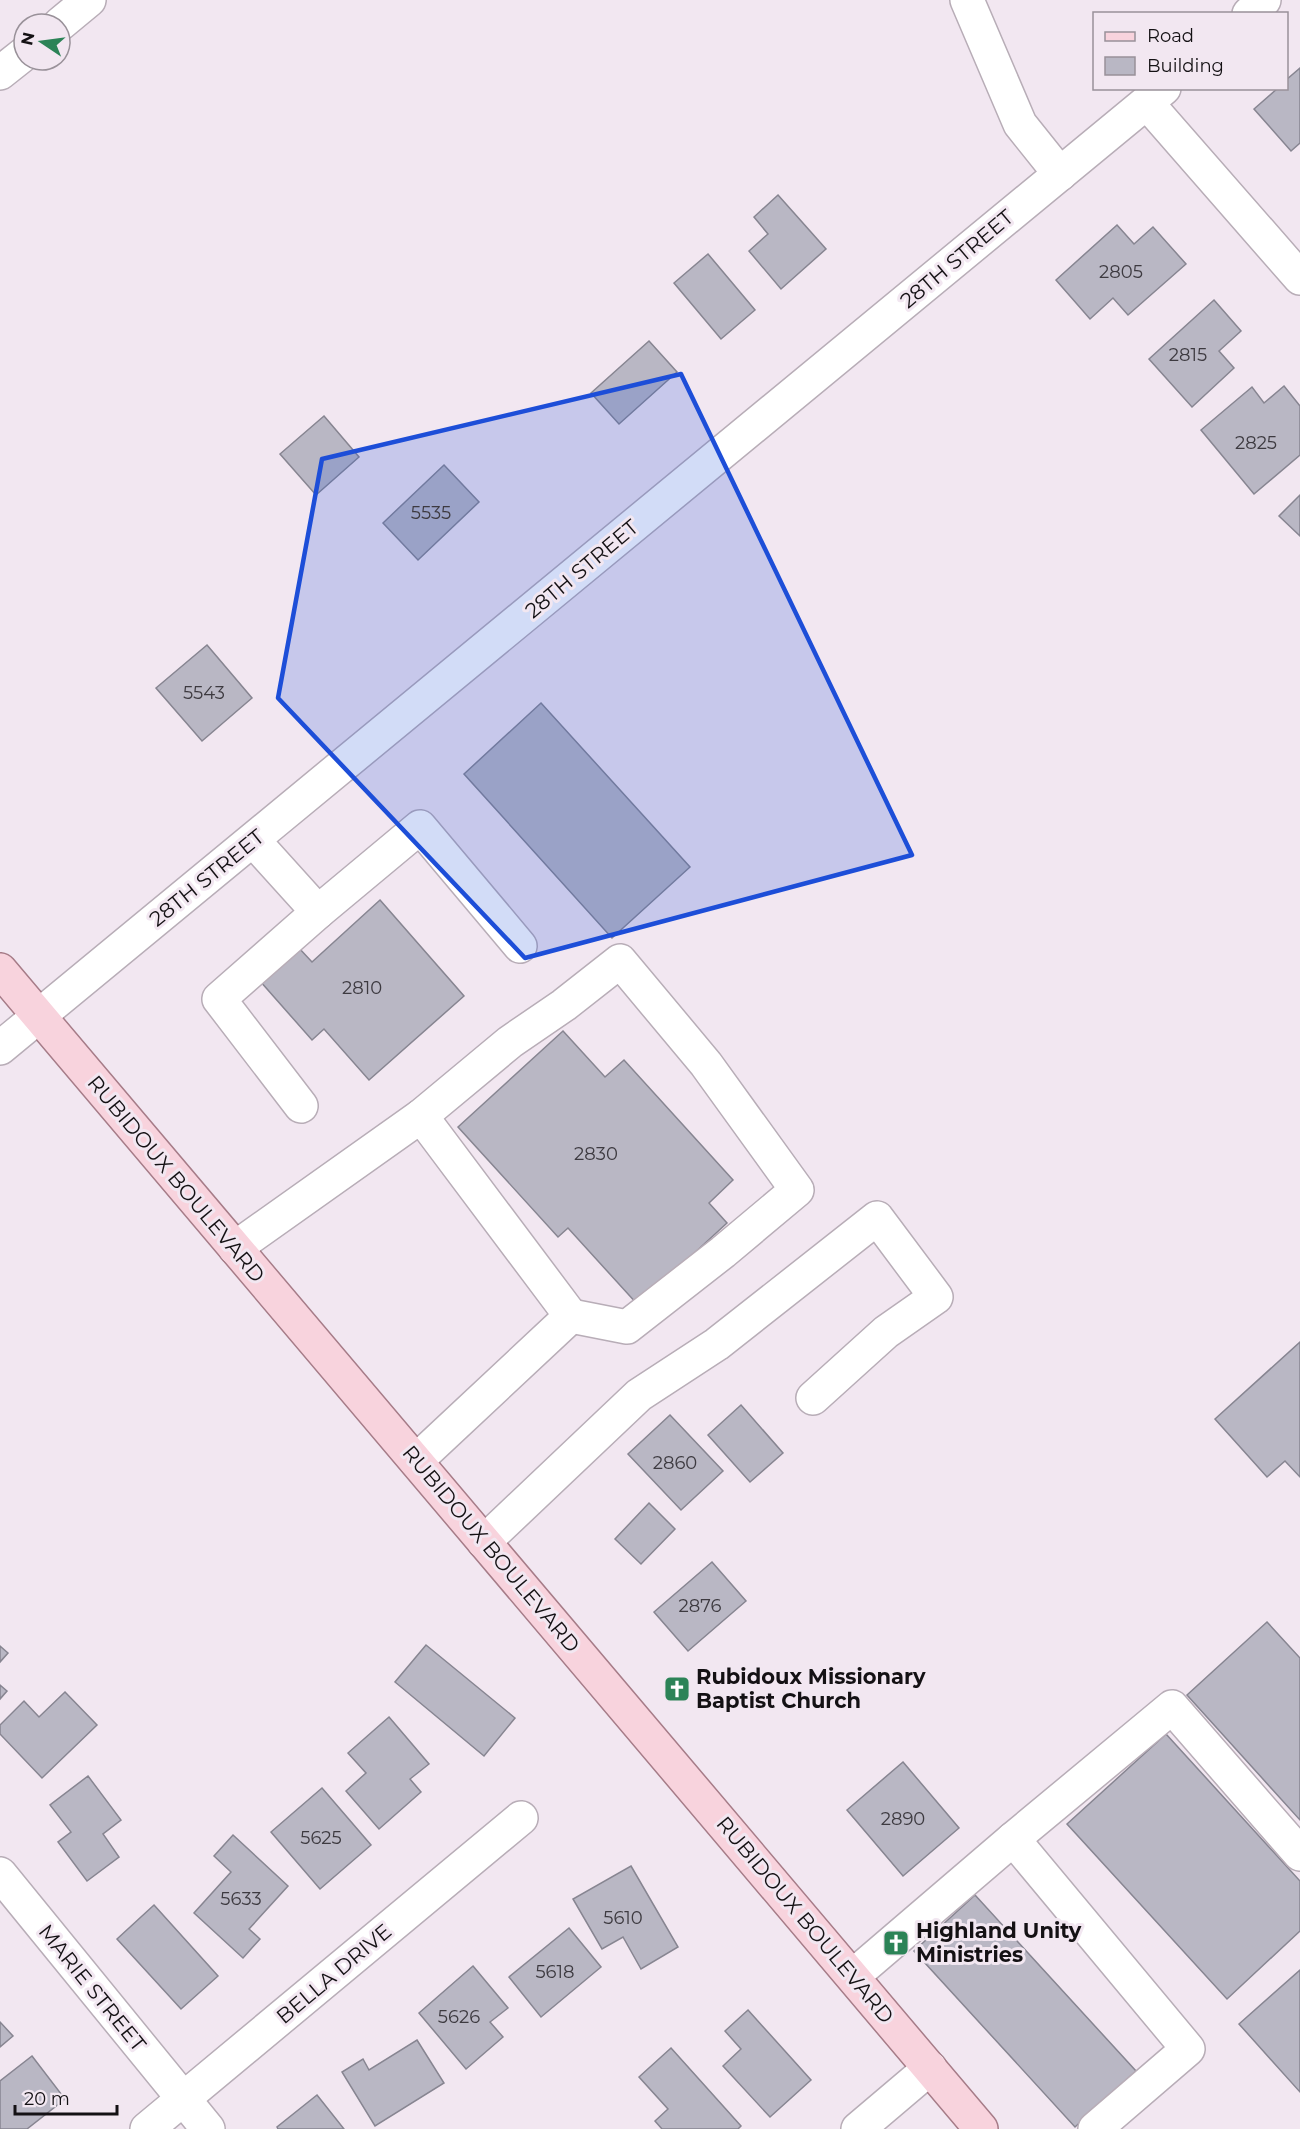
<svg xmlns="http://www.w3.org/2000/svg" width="1300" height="2129" font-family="Montserrat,sans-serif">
<rect width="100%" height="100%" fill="#f2e7f1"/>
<g fill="#b9b7c4" stroke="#878591" stroke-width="1.5">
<polygon points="1300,68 1300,143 1291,151 1254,109 1278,88 1286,88 1286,80"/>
<polygon points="778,195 826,249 781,289 749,251 768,234 754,217"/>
<polygon points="1117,225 1134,244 1153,227 1186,264 1128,315 1113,298 1090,319 1056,280"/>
<polygon points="708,254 755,310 721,339 674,283"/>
<polygon points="1214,300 1241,331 1219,351 1234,368 1192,407 1149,359"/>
<polygon points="649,341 677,372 619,424 591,393"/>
<polygon points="1284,386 1300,406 1300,455 1254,494 1201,430 1252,387 1264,403"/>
<polygon points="324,416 359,457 316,495 280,454"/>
<polygon points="444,465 479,502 418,560 383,523"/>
<polygon points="1300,495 1300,536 1279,516"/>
<polygon points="207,645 252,698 202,741 156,688"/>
<polygon points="541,703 690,867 612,938 464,774"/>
<polygon points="380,900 464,996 369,1080 324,1029 312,1040 260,981 298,947 312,962"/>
<polygon points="563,1031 605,1077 624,1060 733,1180 709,1203 727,1223 638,1305 568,1228 558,1237 458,1127"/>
<polygon points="1300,1342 1300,1477 1285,1461 1267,1477 1215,1419"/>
<polygon points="741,1405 783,1453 750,1482 708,1435"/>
<polygon points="670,1415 723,1471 681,1510 628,1454"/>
<polygon points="649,1503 675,1529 641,1564 615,1539"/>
<polygon points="712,1562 746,1601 688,1651 654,1612"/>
<polygon points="1267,1622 1300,1658 1300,1820 1187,1695"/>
<polygon points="426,1645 515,1718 484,1756 395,1682"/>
<polygon points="0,1646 8,1653 0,1662"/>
<polygon points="0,1685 7,1691 0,1699"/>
<polygon points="65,1692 97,1725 42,1778 0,1734 0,1725 24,1701 39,1717"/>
<polygon points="389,1717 429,1764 410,1779 421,1792 379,1829 346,1791 366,1773 348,1753"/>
<polygon points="1166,1734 1300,1881 1300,1931 1227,1999 1067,1824"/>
<polygon points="903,1762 959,1828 903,1876 847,1810"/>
<polygon points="88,1776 121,1820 103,1834 119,1857 87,1881 58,1842 71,1832 50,1805"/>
<polygon points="322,1788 371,1845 320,1889 271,1832"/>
<polygon points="233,1835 288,1886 249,1929 260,1939 243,1958 194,1913 231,1872 214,1856"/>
<polygon points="631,1866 678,1947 641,1969 623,1937 602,1949 573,1899"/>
<polygon points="975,1895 1136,2071 1075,2127 914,1951"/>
<polygon points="154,1905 218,1976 181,2009 117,1939"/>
<polygon points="569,1928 601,1967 541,2017 509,1977"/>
<polygon points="473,1966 508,2008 490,2022 503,2037 466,2069 419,2013"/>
<polygon points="1300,1970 1300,2092 1239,2024"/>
<polygon points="748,2010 811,2080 770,2117 723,2066 741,2049 725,2031"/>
<polygon points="0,2022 13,2036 0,2047"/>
<polygon points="417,2040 444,2083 375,2126 342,2072 363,2059 369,2070"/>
<polygon points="671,2048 741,2126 738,2129 662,2129 655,2121 668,2109 639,2077"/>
<polygon points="32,2056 65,2099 27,2129 0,2129 0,2081"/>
<polygon points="317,2095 344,2129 278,2129 277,2127"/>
</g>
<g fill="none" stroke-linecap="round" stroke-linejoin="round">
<defs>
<g id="minor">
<polyline points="967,0 1020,124 1060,174"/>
<polyline points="1249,14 1264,0"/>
<polyline points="60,24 89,0"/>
<polyline points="0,73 24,54"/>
<polyline points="1147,103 1300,278"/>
<polyline points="253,840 318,912 219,999 301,1106"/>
<polyline points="318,912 420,827 520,946"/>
<polyline points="0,1048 1164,88"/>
<polyline points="421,1116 510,1042 564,1005 620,961 706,1064 797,1190 723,1252 627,1327 571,1316"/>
<polyline points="235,1248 421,1116 571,1316 416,1461"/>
<polyline points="484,1542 639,1395 717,1344 877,1218 936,1297 886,1332 813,1398"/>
<polyline points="1013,1839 1188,2049 1095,2129"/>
<polyline points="0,1874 208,2129"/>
<polyline points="853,1976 1013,1839 1172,1707 1300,1854"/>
<polyline points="147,2129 521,1818"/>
<polyline points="858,2129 930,2068"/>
</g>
<polyline id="major" points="0,970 981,2129"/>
</defs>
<use href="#minor" stroke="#b8adb7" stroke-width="36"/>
<use href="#major" stroke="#a67c88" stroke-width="36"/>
<use href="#minor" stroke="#fff" stroke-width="33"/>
<use href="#major" stroke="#f8d3dd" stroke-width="33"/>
</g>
<path fill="#1d4ed8" fill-opacity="0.2" stroke="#1d4ed8" stroke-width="4.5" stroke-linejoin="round" d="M681,374L912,855L525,958L278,698L322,459Z"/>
<defs>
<symbol id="church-square" viewBox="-11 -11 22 22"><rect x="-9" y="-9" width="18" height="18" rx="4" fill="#2c8357" stroke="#f2e7f1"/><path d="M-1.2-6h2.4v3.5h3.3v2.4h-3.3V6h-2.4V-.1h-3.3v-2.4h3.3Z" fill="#fff"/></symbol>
</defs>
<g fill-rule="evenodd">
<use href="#church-square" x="662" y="1674" width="30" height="30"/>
<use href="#church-square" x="881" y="1928" width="30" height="30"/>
</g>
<g text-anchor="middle" stroke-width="6" stroke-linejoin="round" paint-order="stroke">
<g font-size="18" fill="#3d3a40">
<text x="1121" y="278">2805</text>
<text x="1188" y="361">2815</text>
<text x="1256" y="449">2825</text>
<text x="431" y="519">5535</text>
<text x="204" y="699">5543</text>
<text x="362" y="994">2810</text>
<text x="596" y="1160">2830</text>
<text x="675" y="1469">2860</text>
<text x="700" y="1612">2876</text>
<text x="903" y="1825">2890</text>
<text x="321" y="1844">5625</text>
<text x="241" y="1905">5633</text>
<text x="623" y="1924">5610</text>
<text x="555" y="1978">5618</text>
<text x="459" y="2023">5626</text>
</g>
<g font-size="21" fill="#141114" stroke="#f2e7f1">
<text transform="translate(957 259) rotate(-40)" y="7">28TH STREET</text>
<text transform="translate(582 569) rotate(-40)" y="7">28TH STREET</text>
<text transform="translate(207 878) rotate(-39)" y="7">28TH STREET</text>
<text transform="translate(176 1179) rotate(50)" y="7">RUBIDOUX BOULEVARD</text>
<text transform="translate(491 1549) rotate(50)" y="7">RUBIDOUX BOULEVARD</text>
<text transform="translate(805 1920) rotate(50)" y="7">RUBIDOUX BOULEVARD</text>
<text transform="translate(334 1974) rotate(-40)" y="7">BELLA DRIVE</text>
<text transform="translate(92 1988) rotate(51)" y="7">MARIE STREET</text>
</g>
<g font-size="21" font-weight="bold" fill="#141114" stroke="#f2e7f1" text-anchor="start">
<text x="696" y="1684">Rubidoux Missionary<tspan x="696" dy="24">Baptist Church</tspan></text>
<text x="916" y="1938">Highland Unity<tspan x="916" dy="24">Ministries</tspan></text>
</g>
</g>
<rect x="1093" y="12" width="195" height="78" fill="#f2e7f1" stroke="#999199" stroke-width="1.5"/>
<rect x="1105" y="32" width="30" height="9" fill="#f8d3dd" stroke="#999199" stroke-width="1.5"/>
<text x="1147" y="42" font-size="18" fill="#141114">Road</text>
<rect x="1105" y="57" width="30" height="18" fill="#b9b7c4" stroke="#999199" stroke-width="1.5"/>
<text x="1147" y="72" font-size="18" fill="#141114">Building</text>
<g transform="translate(42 42) rotate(283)"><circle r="28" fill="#f2e7f1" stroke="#999199" stroke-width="1.5"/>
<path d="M0-4.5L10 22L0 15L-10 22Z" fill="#2c8357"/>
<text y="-9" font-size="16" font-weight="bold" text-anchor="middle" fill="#141114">N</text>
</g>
<path d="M15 2105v9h102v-9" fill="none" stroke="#141114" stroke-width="3"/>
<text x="24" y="2105" font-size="18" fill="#141114" stroke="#f2e7f1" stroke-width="4.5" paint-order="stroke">20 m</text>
</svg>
